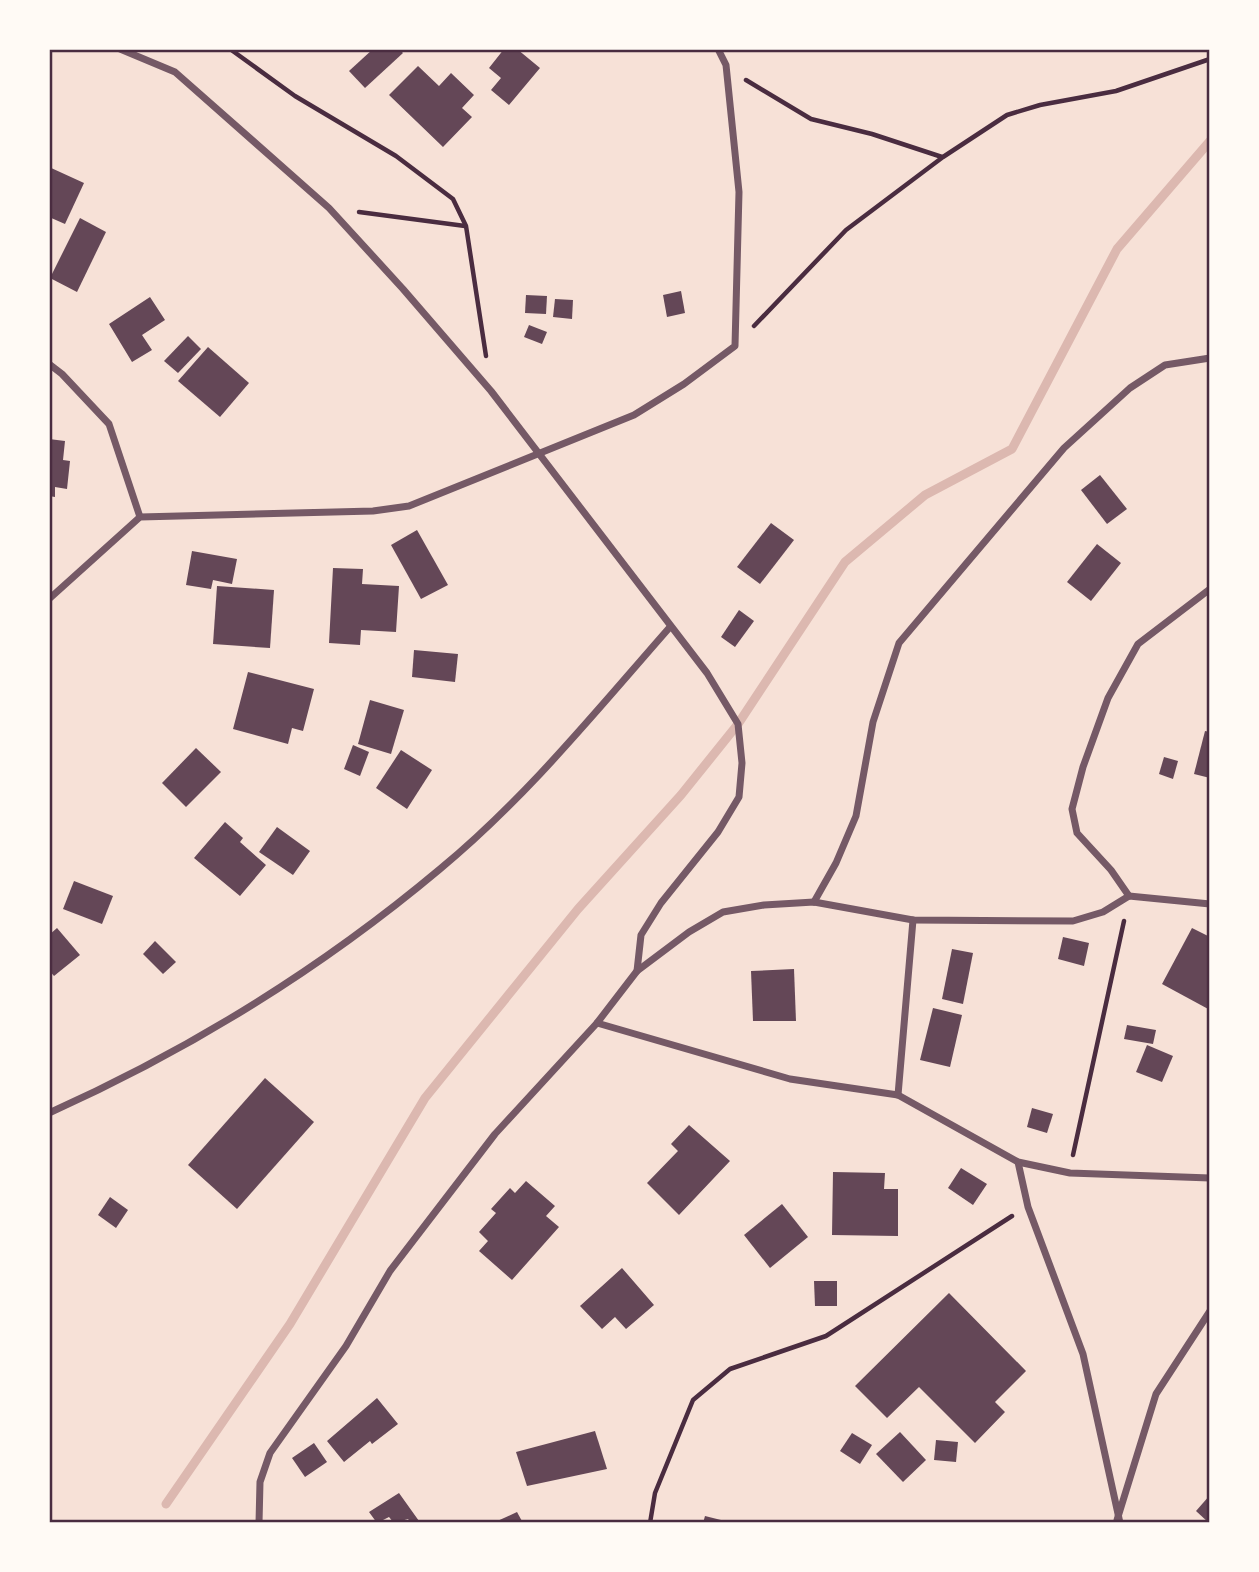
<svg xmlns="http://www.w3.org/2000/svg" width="1259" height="1572" font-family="Karla,sans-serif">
<rect width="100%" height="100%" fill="#f7e1d7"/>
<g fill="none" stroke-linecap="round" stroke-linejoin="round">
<polyline stroke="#dcb8b0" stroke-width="9" points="166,1504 290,1324 425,1098 578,909 681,795 738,724 845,562 925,495 1012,449 1117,249 1210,141"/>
</g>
<g fill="#644757">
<polygon points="373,49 399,49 403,53 365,88 349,71"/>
<polygon points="504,49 517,49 540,68 509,105 491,90 501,78 489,68"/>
<polygon points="418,66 439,86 451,73 474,95 462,108 472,117 443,147 389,95"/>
<polygon points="49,167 84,183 65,224 49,217"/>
<polygon points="80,218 106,232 77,292 50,278"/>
<polygon points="681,291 685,313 667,317 663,295"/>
<polygon points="526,295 547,296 546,314 525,313"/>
<polygon points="150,297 165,320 142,335 152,350 132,362 109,324"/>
<polygon points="555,299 573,300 572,319 553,317"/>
<polygon points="529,325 547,332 542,344 524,337"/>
<polygon points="188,336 201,349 178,373 164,361"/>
<polygon points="208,347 249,383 220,417 178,381"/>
<polygon points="49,439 65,441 63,460 70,461 67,489 55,487 55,497 49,496"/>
<polygon points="1100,475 1127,509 1107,524 1081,490"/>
<polygon points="771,523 794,540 760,584 737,567"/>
<polygon points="417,530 448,585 421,599 391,545"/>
<polygon points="1097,544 1121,563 1091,601 1067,582"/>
<polygon points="192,551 237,559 232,584 213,580 211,589 186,585"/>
<polygon points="333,568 363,569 362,584 399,586 396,632 361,630 360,645 329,643"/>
<polygon points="217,586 274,590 270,648 213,644"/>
<polygon points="739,610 754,621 735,647 721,637"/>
<polygon points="414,650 458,654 455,682 412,677"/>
<polygon points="248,672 314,689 303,731 292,728 288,744 233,729"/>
<polygon points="370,700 404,710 391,754 358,744"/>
<polygon points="1205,731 1210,732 1210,778 1194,774"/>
<polygon points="353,745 369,752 360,776 344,769"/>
<polygon points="196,748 221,772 186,807 162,783"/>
<polygon points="401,750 432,770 407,809 376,788"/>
<polygon points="1164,757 1178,761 1173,779 1159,774"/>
<polygon points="225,822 243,838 240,842 266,865 240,896 194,858"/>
<polygon points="277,827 310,851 293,875 259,852"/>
<polygon points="74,881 113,896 102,924 63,909"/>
<polygon points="57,928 80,955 54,976 49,970 49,935"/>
<polygon points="1192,928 1210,937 1210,1010 1162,984"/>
<polygon points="1063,937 1089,943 1084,966 1058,959"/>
<polygon points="155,941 176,962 163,974 143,954"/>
<polygon points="952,949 973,953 963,1004 942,999"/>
<polygon points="794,969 796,1021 753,1021 751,971"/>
<polygon points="933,1008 962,1015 950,1067 920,1060"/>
<polygon points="1127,1025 1156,1030 1153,1044 1124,1039"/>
<polygon points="1147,1045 1173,1056 1162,1082 1136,1072"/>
<polygon points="265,1078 314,1122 237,1209 188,1165"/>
<polygon points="1032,1108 1053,1114 1047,1133 1027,1127"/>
<polygon points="689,1125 730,1161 679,1215 647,1183 678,1151 671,1144"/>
<polygon points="961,1168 987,1184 973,1205 948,1188"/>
<polygon points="833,1172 885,1173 884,1189 898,1189 898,1236 832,1235"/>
<polygon points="526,1181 555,1206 546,1216 559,1227 512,1280 479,1251 488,1241 479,1232 496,1213 491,1209 510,1188 515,1193"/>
<polygon points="110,1197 128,1210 116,1228 98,1215"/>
<polygon points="782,1204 808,1237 770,1268 744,1235"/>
<polygon points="622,1268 654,1305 626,1329 615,1317 602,1329 580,1306"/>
<polygon points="814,1281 837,1281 837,1306 815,1306"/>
<polygon points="949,1293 1026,1371 995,1402 1005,1412 975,1443 919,1387 887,1418 855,1386"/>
<polygon points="377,1398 398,1424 372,1444 370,1441 344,1462 327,1441"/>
<polygon points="595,1431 607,1469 527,1486 516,1452"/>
<polygon points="900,1432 926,1460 903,1482 876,1454"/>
<polygon points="852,1433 872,1445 860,1464 840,1451"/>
<polygon points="936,1440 958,1442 956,1462 934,1460"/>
<polygon points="314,1443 327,1462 305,1477 292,1458"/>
<polygon points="399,1493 419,1521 411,1523 408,1519 394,1523 389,1517 377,1523 369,1512"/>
<polygon points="1210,1495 1210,1523 1209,1523 1196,1511"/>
<polygon points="517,1512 523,1523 493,1523"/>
<polygon points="705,1516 729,1522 729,1523 703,1523"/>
</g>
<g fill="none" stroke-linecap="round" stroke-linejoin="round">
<g stroke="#4a2c40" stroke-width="4.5">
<polyline points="230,49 295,96 396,156 453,199 466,226 486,356"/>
<polyline points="746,80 811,119 872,134 942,157"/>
<polyline points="359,212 465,226"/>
<polyline points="754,326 846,230 943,157 1007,115 1040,105 1116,91 1210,59"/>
<polyline points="1073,1155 1124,921"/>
<polyline points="650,1523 655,1493 693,1400 730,1369 826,1336 1012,1216"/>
</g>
<g stroke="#755966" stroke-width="7">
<polyline points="120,49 175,72 329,208 403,289 491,391 707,673 738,724 742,763 739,797 718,832 661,903 641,935 637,971 597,1023 495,1134 390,1271 346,1346 270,1453 260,1482 259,1523"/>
<polyline points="49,364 62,374 109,424 140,517"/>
<polyline points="49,599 140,517 373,511 409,506 634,415 684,384 735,346 739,192 726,65 718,49"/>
<polyline points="1129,896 1111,870 1077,833 1072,809 1083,767 1108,698 1138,644 1210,589"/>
<polyline points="814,902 836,863 856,816 873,722 899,643 1064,448 1130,388 1165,365 1210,358"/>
<polyline points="637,971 689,932 723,912 764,905 814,902 913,920 1073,921 1103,912 1129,896 1210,904"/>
<polyline points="597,1023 790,1079 898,1095 1018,1162 1070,1173 1210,1178"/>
<polyline points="898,1095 913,920"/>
<path d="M49,1113C189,1050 322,968 440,869C526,798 597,710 670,627"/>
<polyline points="1018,1162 1028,1207 1083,1354 1120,1523"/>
<polyline points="1117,1520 1156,1394 1210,1311"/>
</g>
</g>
<rect width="1259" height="1572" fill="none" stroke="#fffaf5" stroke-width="102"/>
<rect x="51" y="51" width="1157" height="1470" fill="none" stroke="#4a2c40" stroke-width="2.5"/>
</svg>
